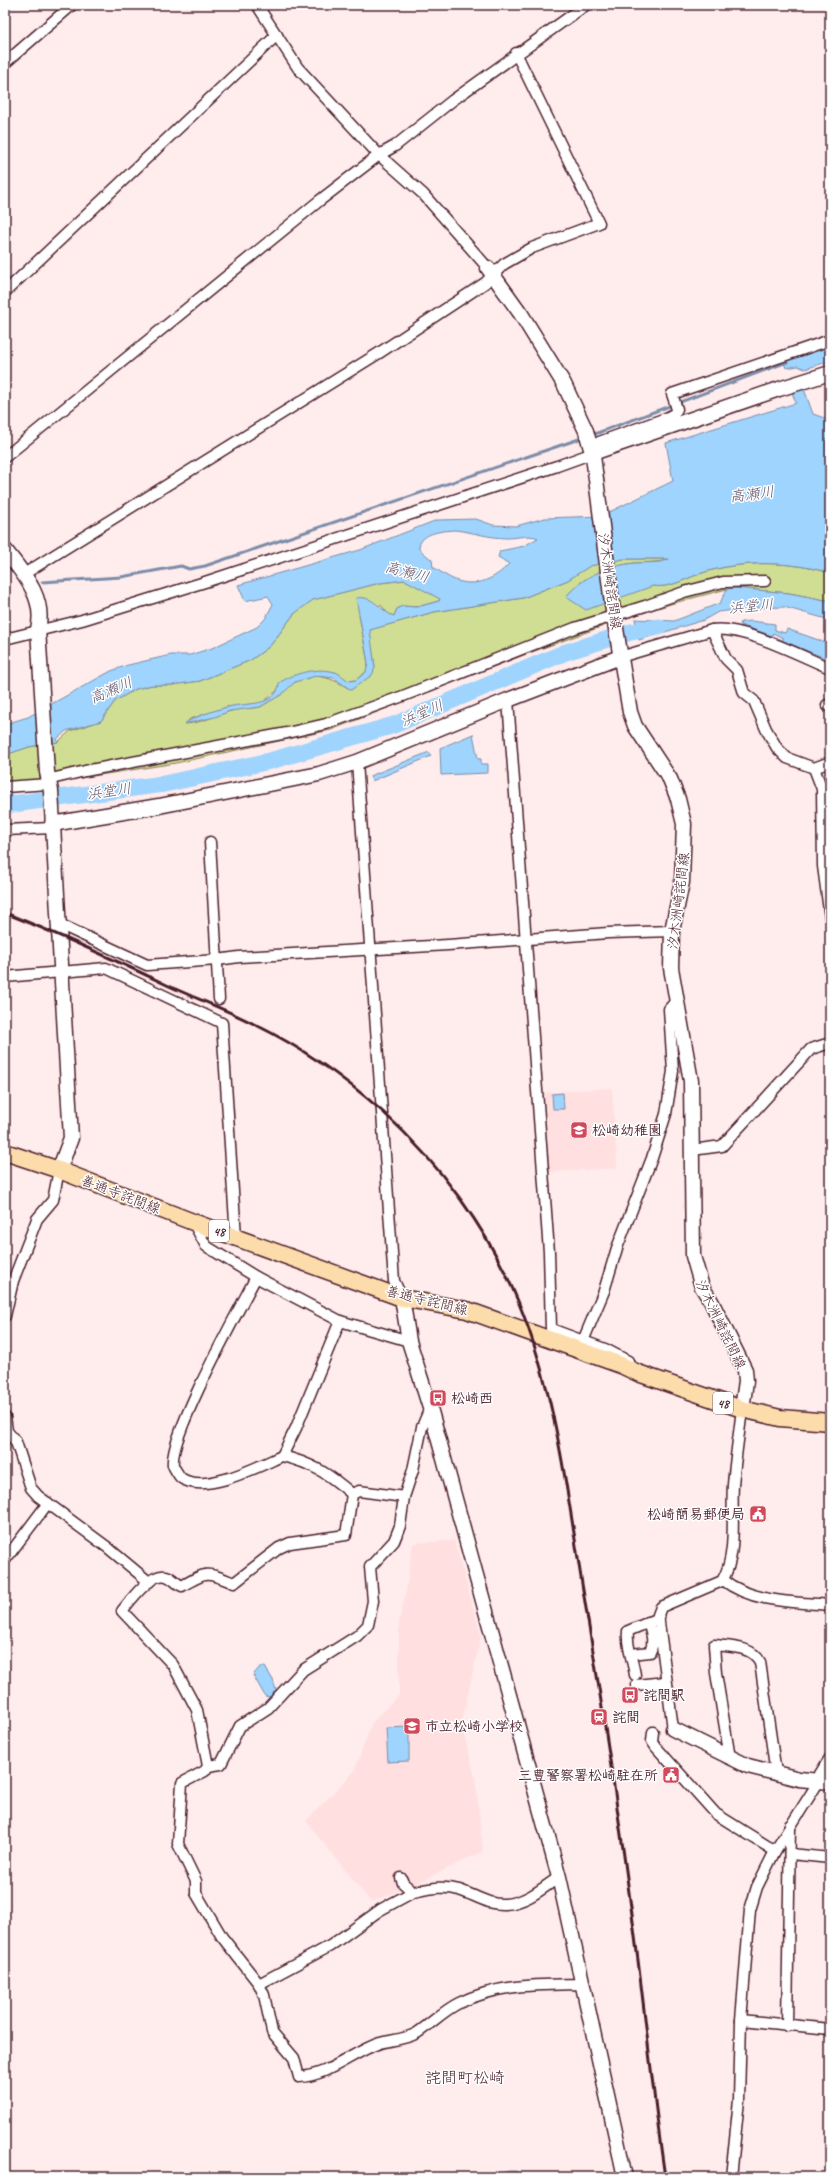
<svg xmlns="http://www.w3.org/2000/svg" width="835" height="2182" font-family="Caveat,'Klee One',sans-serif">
<rect width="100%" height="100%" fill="#ffecec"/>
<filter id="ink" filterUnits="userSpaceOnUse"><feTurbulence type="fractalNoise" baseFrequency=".025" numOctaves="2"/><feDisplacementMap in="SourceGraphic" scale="8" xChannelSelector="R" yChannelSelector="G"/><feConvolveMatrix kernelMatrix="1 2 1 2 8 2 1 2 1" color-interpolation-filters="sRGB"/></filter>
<g filter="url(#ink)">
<g fill="#ffdfdf">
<polygon points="612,1088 617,1168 548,1172 541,1093"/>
<polygon points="454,1541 481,1635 461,1725 475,1777 483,1851 419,1882 371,1902 306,1821 354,1772 372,1723 399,1695 399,1622 406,1592 413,1543"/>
</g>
<path fill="#cfde92" stroke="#8c7e5e" d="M623,559H671C658,563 647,562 634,563C608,567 582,576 566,597L653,586C670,589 686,578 702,573C742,560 790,561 830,573V601L789,593L735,588L727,589L674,603L620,620L521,656L331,730L176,763L55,782L54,788L5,793V755L29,747L58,742L70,731L101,721L115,701L136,689L152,685H172L200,681L251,660L270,646L294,614L312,600L380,583L405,580L440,598L439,601L417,607L402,606L397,609L394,616L388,614L381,605L359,615L368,663L366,672L356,680L348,681L335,672L316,671L278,690L262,703L227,707L190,719L185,724C205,723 223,711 244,708C249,707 257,709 262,706C274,700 283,690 294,683C314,670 333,678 351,690L375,667L369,630L434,612L523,598L568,580L589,566Z"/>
<g fill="#9ed4fd" stroke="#7c8ca9" fill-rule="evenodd">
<polygon points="830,343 830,361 805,369 798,366 786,368 782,358"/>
<path d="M803,386L813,414L830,420V573C790,561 742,560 702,573C686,578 670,589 653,586L586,610L566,597C582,576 610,565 636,563C648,562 659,564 669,559H623L590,566L568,580L523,598L434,612L370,630L375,668L372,675L351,690L334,678L316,676L295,682L281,695L260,707L230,711L215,717L184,724C191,718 218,709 228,707C246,702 277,708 279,683C294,673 317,667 335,672C339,673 344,678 349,681L356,680L366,672L368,663L356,598C374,595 380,611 394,616L397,609L402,606L417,607L439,601L440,599L405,580L380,583L313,600L294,614L270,646L251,660L200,681L172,685H152L136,689L115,701L101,721L66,731L57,739L58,742L29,747L5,755V724L28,717L111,671L128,665L171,655H190L212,648L257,627L265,619L273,604L268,596L245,601L238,585L360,550L437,520L476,519L493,525L516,526L545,518L601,516L673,481L666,443L796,403L791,390ZM455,530C473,532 489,538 507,538C517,538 530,534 538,538L524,546L500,551L498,557L509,564C495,579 476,588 455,580C447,577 440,571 433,567L432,560L419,549C419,532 443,531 455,530Z"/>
<polygon points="735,588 789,593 830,601 830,620 784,607 754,608 718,612 704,620 639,640 635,619 674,621 720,603 727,589"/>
<polygon points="751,621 775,624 775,630 785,633 787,629 830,644 830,660 782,641 783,638 773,633 772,636 740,625 741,622"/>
<polygon points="473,734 478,759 481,759 481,764 488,764 488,773 441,775 440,748"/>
<polygon points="429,752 431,756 372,781 370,776"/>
<polygon points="563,1093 564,1109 553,1109 552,1094"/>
<polygon points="260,1667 265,1667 273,1680 277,1694 274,1698 265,1696 253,1675"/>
<polygon points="409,1727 409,1761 388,1762 386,1728"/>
<polygon points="509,2171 516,2171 525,2177 487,2177"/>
</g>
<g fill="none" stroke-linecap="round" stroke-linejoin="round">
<g stroke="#7c8ca9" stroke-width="3">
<polyline points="592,435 787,362"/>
<polyline points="42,582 121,577 181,566 189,569 205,566 585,437"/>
</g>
<polyline stroke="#9ed4fd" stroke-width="17" points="5,805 164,784 270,761 394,725 566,652 631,632 659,627"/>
<defs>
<g id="street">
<polyline points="257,5 298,68 379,155 423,194 488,268"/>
<polyline points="5,63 72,5"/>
<polyline points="5,292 277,35"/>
<polyline points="5,457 319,201 379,155 395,146 453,100 586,5"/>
<polyline points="24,574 379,353 485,283 504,264 532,248 599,223 516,53"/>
<path d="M712,630C742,625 801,656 830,668"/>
<polyline points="5,639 82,620 208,581 557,466 593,453 599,442 666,418 674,414 677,409 672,394 830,340"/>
<polyline points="620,657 712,630 726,659 737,670 744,693 754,701 766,729 777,748 787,758 814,768 830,762"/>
<polyline points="508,700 549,1252 551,1329 605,1349 628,1361"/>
<polyline points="827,705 830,706"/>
<polyline points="357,762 394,1281 402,1298"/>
<polyline points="814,768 822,789 823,866 830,918"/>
<polyline points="47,780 85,771 287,733 326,724 403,696 575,628 645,606 684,592 723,582 765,581"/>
<polyline points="5,787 48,784"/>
<polyline points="5,830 52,828"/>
<polyline points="210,842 219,999"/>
<polyline points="59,924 147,965 217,960 239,957 448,945 608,933 672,931"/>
<polyline points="5,977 106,968 222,1023 236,1237"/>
<polyline points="692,1150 722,1146 811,1049 830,1043"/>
<polyline points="193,1222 206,1246 256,1277 340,1321 409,1341"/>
<path d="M256,1277C239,1310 169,1435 173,1465C174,1468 179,1476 181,1478C205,1495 259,1466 282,1456C312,1463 329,1474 352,1494"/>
<polyline points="5,1316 13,1281 37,1219 53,1200 59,1170"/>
<polyline points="583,1341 604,1291 617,1248 652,1158 666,1114 673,1071 669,1009 676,1001"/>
<polyline points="5,1417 7,1431 16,1442 31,1488 38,1496 107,1547 149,1582"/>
<polyline points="282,1456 296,1428 340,1321"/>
<path d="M352,1494L346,1535L290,1543L279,1548L234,1583C206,1572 208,1571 182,1586C176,1584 172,1577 166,1576C151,1572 130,1601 122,1611L173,1665L197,1710L208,1766L205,1771L182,1783L178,1844L196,1881V1893L222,1937L259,1984L264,1995L272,2032L294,2058L299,2077C329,2076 352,2052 380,2043C392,2040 407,2039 417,2033C432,2023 443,2011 459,2003C501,1983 539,1985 584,1984"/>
<polyline points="352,1494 359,1491 404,1497"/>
<polyline points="5,1560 48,1503"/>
<path d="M723,1580C753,1603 794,1602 830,1605"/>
<path d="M631,1654L650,1652C655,1642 651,1632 648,1622"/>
<path d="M635,1675C633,1661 626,1645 628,1631L659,1618"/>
<polyline points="636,1685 666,1682"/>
<path d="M673,1729L658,1615L661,1607L722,1581C738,1555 731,1515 733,1485C735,1460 739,1435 742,1409"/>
<polyline points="653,1732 652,1741 656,1747 716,1814 775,1851"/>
<path d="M730,1758L716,1673L714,1645C731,1647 752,1646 760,1662L776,1773"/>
<polyline points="208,1766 221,1764 240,1726 268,1708 303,1670 357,1636 368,1625 373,1601 370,1567 394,1541 400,1526 404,1497 413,1470 422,1427 430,1408"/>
<polyline points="791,1854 830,1858"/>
<path d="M401,1878L403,1883L413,1892C428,1889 444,1885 459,1890C475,1895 488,1905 505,1904C526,1903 543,1888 559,1877"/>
<polyline points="259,1984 330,1946 380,1910 413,1892"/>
<polyline points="741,2020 830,2029"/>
<polyline points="787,2026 790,1825"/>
<polyline points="731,2177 739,2100 741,2020 750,1910 757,1887 775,1851 819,1781 820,1774 830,1758"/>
</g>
<g id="secondary">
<polyline points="488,268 521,314 564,384 586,431 593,456 613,611 630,712 635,726 670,779 678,799 684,824 682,882 672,931 671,968 691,1081 693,1256 702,1287 711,1301 745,1370 746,1381 742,1409"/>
<polyline points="593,453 779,389 830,373"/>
<path d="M5,550C23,573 46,598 38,629L47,772L51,791L71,1138L59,1170"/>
<polyline points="52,824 159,806 319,774 357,762 508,700 620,657"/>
<polyline points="402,1298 409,1341 430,1408 559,1877 625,2177"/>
<polyline points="673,1729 748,1766 799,1779 830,1782"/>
</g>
<polyline id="primary" points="5,1152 59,1170 193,1222 402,1298 467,1310 621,1365 638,1373 742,1409 780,1418 830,1422"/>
</defs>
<use href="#street" stroke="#4a1f2b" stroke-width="13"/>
<use href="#secondary" stroke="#4a1f2b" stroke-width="17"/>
<use href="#primary" stroke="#4a1f2b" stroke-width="19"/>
<use href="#street" stroke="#fff" stroke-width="10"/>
<use href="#secondary" stroke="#fff" stroke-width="14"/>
<use href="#primary" stroke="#fddcac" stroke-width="16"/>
<path stroke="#4a1f2b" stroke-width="3" d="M5,913C61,935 115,960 169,986C197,999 227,1010 254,1024C301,1047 344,1077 383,1112C439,1163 489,1231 518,1301C556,1393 567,1492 583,1590C602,1703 619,1816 634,1929C645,2012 653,2095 665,2177"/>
</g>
</g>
<defs>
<symbol id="school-square" viewBox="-11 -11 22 22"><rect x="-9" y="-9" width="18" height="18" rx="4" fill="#d1495b" stroke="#fff"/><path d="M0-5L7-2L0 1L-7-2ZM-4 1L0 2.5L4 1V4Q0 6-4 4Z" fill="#fff"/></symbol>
<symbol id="bus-square" viewBox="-11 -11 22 22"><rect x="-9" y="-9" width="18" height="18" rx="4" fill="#d1495b" stroke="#fff"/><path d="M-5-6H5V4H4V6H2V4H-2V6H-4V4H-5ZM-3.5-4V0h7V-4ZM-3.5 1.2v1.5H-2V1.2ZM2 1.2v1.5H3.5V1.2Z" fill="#fff"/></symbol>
<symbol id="civic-square" viewBox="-11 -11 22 22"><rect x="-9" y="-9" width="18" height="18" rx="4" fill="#d1495b" stroke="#fff"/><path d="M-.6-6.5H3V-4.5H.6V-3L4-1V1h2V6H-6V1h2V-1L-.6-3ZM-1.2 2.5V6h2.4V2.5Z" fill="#fff"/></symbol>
<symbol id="station-square" viewBox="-11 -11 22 22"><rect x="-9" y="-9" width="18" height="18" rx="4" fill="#d1495b" stroke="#fff"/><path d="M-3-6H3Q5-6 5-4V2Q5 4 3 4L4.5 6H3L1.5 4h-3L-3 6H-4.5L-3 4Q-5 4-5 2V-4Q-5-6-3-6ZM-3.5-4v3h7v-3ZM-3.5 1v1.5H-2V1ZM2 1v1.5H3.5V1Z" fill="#fff"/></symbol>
</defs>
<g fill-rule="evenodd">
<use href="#school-square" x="569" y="1120" width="20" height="20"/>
<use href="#bus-square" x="428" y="1388" width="20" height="20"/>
<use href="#civic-square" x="748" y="1504" width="20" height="20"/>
<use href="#bus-square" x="620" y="1685" width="20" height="20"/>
<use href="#station-square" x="589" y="1707" width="20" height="20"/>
<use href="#school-square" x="402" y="1716" width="20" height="20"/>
<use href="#civic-square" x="661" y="1765" width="20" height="20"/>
</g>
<g text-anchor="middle" stroke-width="3" stroke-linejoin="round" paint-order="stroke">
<g fill="#fff" stroke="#80626b" stroke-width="1">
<rect x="209" y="1220" width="20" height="22" rx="3"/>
<rect x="713" y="1392" width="20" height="22" rx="3"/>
</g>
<g font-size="13" font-weight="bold" fill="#4a1f2b">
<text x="219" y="1236">48</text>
<text x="723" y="1408">48</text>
</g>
<g font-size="14" fill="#4a1f2b" stroke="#fff">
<text transform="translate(610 581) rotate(82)" y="5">汐木洲崎詫間線</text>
<text transform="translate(678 901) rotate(-83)" y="5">汐木洲崎詫間線</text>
<text transform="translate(121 1194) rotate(21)" y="5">善通寺詫間線</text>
<text transform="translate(427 1300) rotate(14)" y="5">善通寺詫間線</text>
<text transform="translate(721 1324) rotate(64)" y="5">汐木洲崎詫間線</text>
</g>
<g font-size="14" font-weight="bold" fill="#4a1f2b" stroke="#fff" text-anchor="start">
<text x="592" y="1135">松崎幼稚園</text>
<text x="451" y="1403">松崎西</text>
<text x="745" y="1519" text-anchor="end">松崎簡易郵便局</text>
<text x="643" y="1700">詫間駅</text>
<text x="612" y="1722">詫間</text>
<text x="425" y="1731">市立松崎小学校</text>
<text x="658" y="1780" text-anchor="end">三豊警察署松崎駐在所</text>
</g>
<g font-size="15" font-style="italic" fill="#63556a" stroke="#fff">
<text transform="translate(752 494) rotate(-7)" y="5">高瀬川</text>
<text transform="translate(407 572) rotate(15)" y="5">高瀬川</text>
<text transform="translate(751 606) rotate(-5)" y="5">浜堂川</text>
<text transform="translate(111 690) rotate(-23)" y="5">高瀬川</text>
<text transform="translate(422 713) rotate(-23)" y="5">浜堂川</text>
<text transform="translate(109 791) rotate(-8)" y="5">浜堂川</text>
</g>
<g font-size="16" fill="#4a1f2b" stroke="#fff">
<text x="465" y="2083">詫間町松崎</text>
</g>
</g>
<rect width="835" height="2182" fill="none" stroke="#fff" stroke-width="20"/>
<rect x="10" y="10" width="815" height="2162" fill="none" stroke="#4a1f2b" stroke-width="1.5" filter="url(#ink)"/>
</svg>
